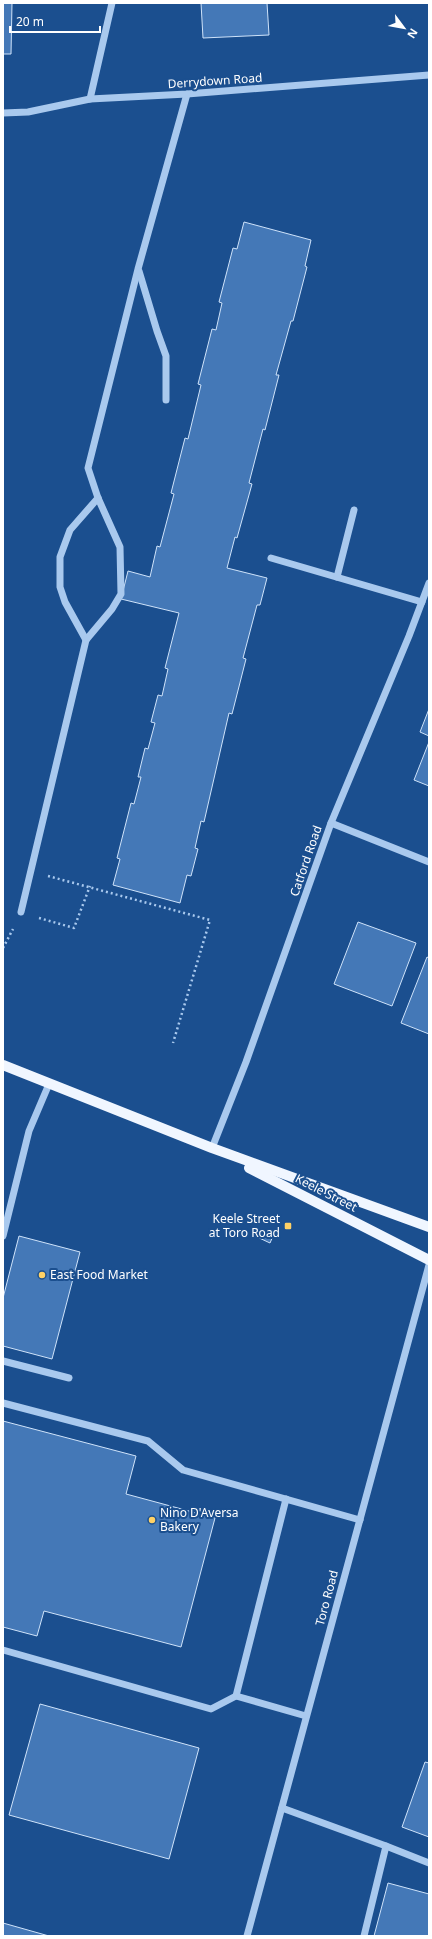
<svg xmlns="http://www.w3.org/2000/svg" width="432" height="1939" font-family="'Noto Sans',sans-serif">
<rect width="100%" height="100%" fill="#1b4f8f"/>
<g fill="#4478b7" stroke="#cfe3fa">
<polygon points="3,3 12,3 11,54 3,54"/>
<polygon points="201,3 267,3 269,35 203,38"/>
<polygon points="244,222 311,240 305,266 307,267 293,321 291,321 276,375 279,375 265,430 263,429 249,483 252,484 237,538 235,537 227,568 267,578 260,605 257,605 243,658 246,659 232,714 229,713 204,822 201,821 195,848 198,849 191,876 187,875 180,903 113,885 120,859 117,858 131,803 134,804 141,777 138,777 145,748 148,749 155,723 151,722 158,695 162,696 168,669 165,668 179,613 121,599 128,571 150,577 157,546 160,547 174,494 171,493 185,438 188,439 201,385 198,384 212,329 216,330 222,303 219,302 233,248 237,249"/>
<polygon points="429,709 429,736 420,732"/>
<polygon points="429,742 429,786 414,780"/>
<polygon points="358,922 416,943 392,1006 334,984"/>
<polygon points="427,957 429,958 429,1034 401,1023"/>
<polygon points="258,1230 273,1236 270,1243 255,1236"/>
<polygon points="19,1236 80,1252 52,1359 3,1346 3,1298"/>
<polygon points="3,1421 136,1456 126,1494 215,1518 181,1647 44,1611 37,1636 3,1627"/>
<polygon points="40,1704 199,1748 169,1859 9,1815"/>
<polygon points="425,1762 429,1763 429,1837 402,1827"/>
<polygon points="388,1883 429,1894 429,1936 374,1936"/>
<polygon points="3,1923 49,1936 3,1936"/>
</g>
<g fill="none" stroke-linecap="round" stroke-linejoin="round">
<g stroke="#a9c9ee" stroke-width="2.5" stroke-dasharray="2 3" stroke-linecap="butt">
<polyline points="48,876 210,920 173,1043"/>
<polyline points="39,918 74,928 90,886"/>
<polyline points="3,948 13,929"/>
</g>
<g stroke="#a9c9ee" stroke-width="7">
<polyline points="90,99 112,3"/>
<polyline points="3,113 28,112 90,99 187,94 429,75"/>
<polyline points="139,271 157,331 166,356 166,400"/>
<polyline points="271,558 422,602"/>
<polyline points="337,577 354,510"/>
<polyline points="86,640 65,602 60,587 60,557 70,530 98,498"/>
<polyline points="331,823 429,862"/>
<polyline points="21,912 86,640 112,609 121,594 120,547 98,498 88,468 138,269 187,94"/>
<polyline points="212,1148 246,1062 331,823 409,636 429,583"/>
<polyline points="3,1236 29,1131 49,1084"/>
<polyline points="3,1361 69,1378"/>
<polyline points="3,1403 148,1441 183,1470 360,1520"/>
<polyline points="3,1650 211,1709 236,1696 286,1499"/>
<polyline points="236,1696 306,1716"/>
<polyline points="282,1808 386,1846 364,1936"/>
<polyline points="386,1846 429,1863"/>
<polyline points="247,1936 429,1265"/>
</g>
<g stroke="#f0f6ff" stroke-width="10">
<polyline points="3,1065 212,1148 429,1227"/>
<polyline points="249,1168 429,1260"/>
</g>
</g>
<g fill="#ffd166" stroke="#1b4f8f" stroke-width="1.5">
<rect x="284" y="1222" width="8" height="8" rx="2"/>
<circle cx="42" cy="1275" r="4"/>
<circle cx="152" cy="1520" r="4"/>
</g>
<g text-anchor="middle" stroke-width="4" stroke-linejoin="round" paint-order="stroke">
<g font-size="12" fill="#fff" stroke="#1b4f8f">
<text transform="translate(215 81) rotate(-4)" y="4">Derrydown Road</text>
<text transform="translate(306 861) rotate(-71)" y="4">Catford Road</text>
<text transform="translate(326 1193) rotate(27)" y="4">Keele Street</text>
<text transform="translate(327 1598) rotate(-75)" y="4">Toro Road</text>
</g>
<g font-size="12" fill="#fff" stroke="#1b4f8f" text-anchor="start">
<text x="280" y="1223" text-anchor="end">Keele Street<tspan x="280" dy="14">at Toro Road</tspan></text>
<text x="50" y="1279">East Food Market</text>
<text x="160" y="1517">Nino D'Aversa<tspan x="160" dy="14">Bakery</tspan></text>
</g>
</g>
<rect width="432" height="1939" fill="none" stroke="#ffffff" stroke-width="8"/>
<g transform="translate(404 28) rotate(122)" stroke="#1b4f8f" stroke-width="3" paint-order="stroke">
<path d="M0-3L7 15L0 10L-7 15Z" fill="#ffffff"/>
<text y="-6" font-size="11" font-weight="bold" text-anchor="middle" fill="#ffffff">N</text>
</g>
<path d="M10 26v6h90v-6" fill="none" stroke="#ffffff" stroke-width="2"/>
<text x="16" y="26" font-size="12" fill="#ffffff" stroke="#1b4f8f" stroke-width="3" paint-order="stroke">20 m</text>
</svg>
